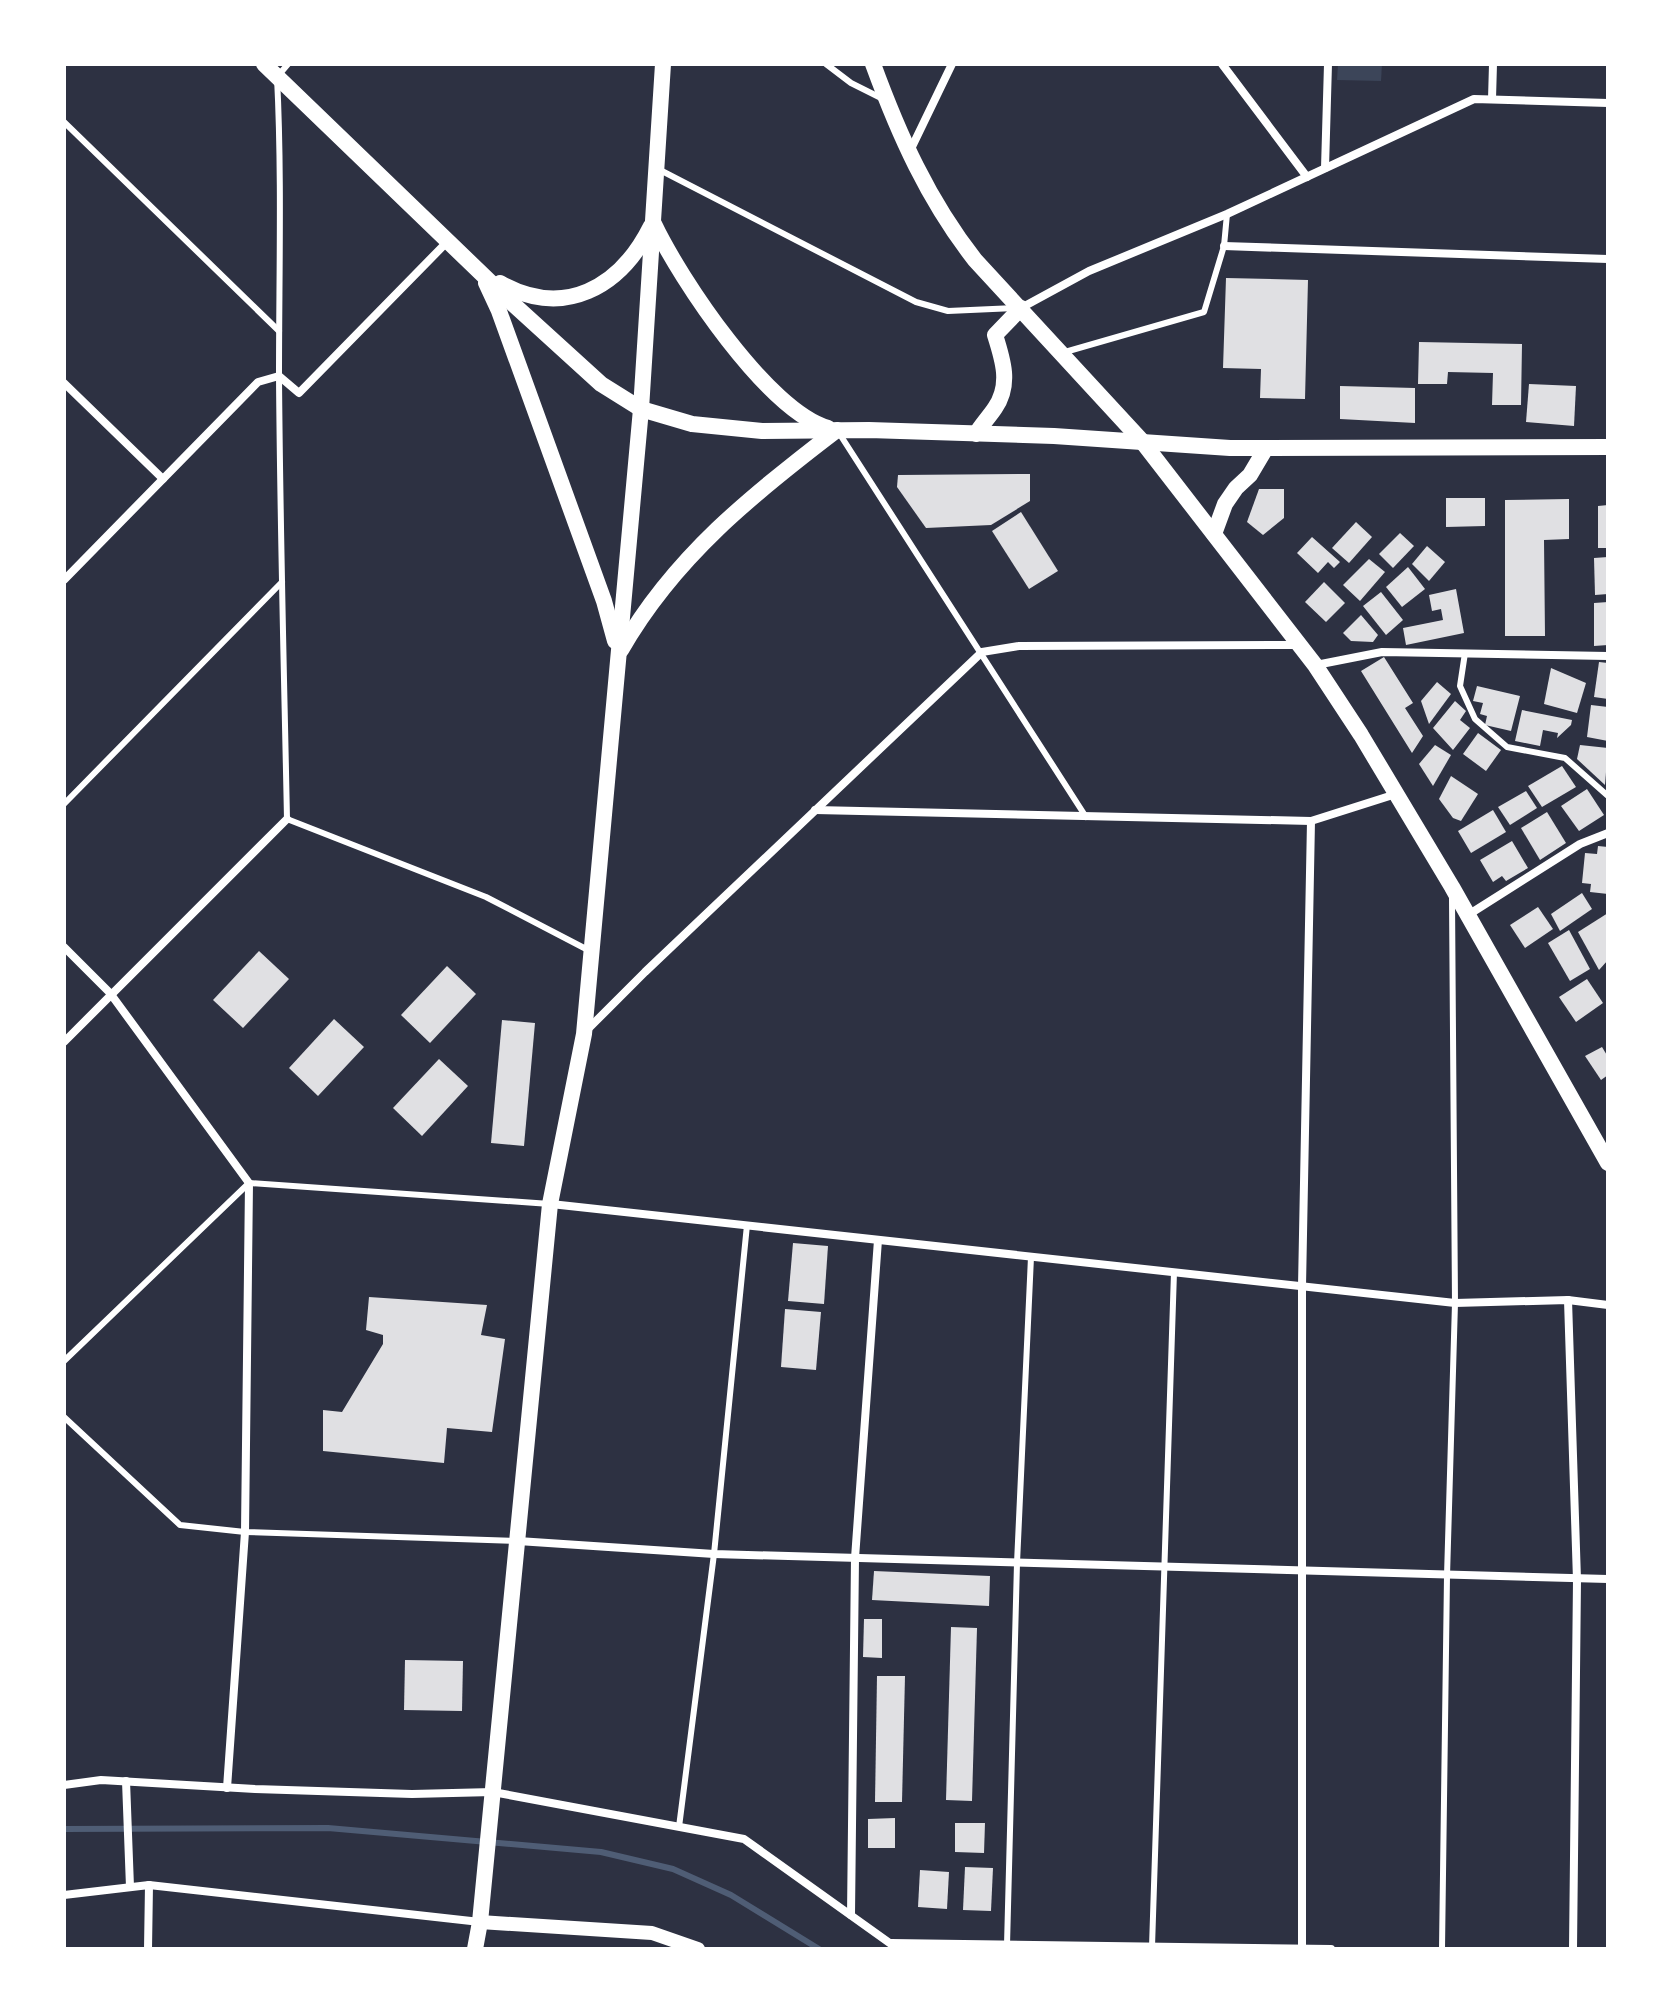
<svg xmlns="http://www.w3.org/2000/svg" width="1672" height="2013" font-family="Karla,sans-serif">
<rect width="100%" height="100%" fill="#2d3142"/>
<polygon fill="#3c4559" points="1338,64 1382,64 1381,81 1337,80"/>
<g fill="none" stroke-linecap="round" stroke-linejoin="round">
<polyline stroke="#4f5d75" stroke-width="6" points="64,1829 328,1828 601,1852 673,1869 731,1895 819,1949"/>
</g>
<g fill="#e0e0e3">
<polygon points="1226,278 1308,280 1305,399 1260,398 1261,369 1223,368"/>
<polygon points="1419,342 1522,344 1521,405 1492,405 1493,373 1448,372 1447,384 1418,384"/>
<polygon points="1529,384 1576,386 1574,426 1526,422"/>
<polygon points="1340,386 1415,388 1415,423 1340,419"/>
<polygon points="1030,474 1030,501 991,525 926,528 897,487 898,475"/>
<polygon points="1259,489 1284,489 1284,518 1263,535 1247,522"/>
<polygon points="1446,498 1485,498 1485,526 1446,527"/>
<polygon points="1569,499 1569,539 1544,540 1545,636 1505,636 1505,500"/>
<polygon points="1608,505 1608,548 1598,548 1598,506"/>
<polygon points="1021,512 1058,571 1029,589 992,531"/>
<polygon points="1356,522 1372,537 1349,563 1332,548"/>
<polygon points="1400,533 1414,546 1393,568 1379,554"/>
<polygon points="1312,537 1340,562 1334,568 1328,562 1318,573 1297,553"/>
<polygon points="1427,546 1445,562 1429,581 1412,564"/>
<polygon points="1608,557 1608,594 1595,595 1594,558"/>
<polygon points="1369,559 1385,572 1360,601 1343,585"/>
<polygon points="1408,567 1425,589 1402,607 1386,587"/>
<polygon points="1324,582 1345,603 1326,622 1305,602"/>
<polygon points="1456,589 1464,633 1406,645 1403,628 1443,620 1441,609 1432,611 1429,595"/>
<polygon points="1381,592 1403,620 1386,635 1363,606"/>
<polygon points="1608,602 1608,645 1594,646 1594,603"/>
<polygon points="1361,615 1378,635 1373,642 1351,641 1343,633"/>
<polygon points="1384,657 1413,703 1405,708 1423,736 1412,753 1361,671"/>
<polygon points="1599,662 1608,663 1608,699 1594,697"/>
<polygon points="1551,668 1586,683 1577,713 1544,704"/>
<polygon points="1437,682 1451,694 1429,724 1421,701"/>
<polygon points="1477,686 1520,696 1511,731 1485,725 1487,716 1480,714 1483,703 1473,701"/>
<polygon points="1455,701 1466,711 1460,720 1470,728 1453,750 1433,728"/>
<polygon points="1591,705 1608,707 1608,741 1587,737"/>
<polygon points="1522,710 1572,720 1571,725 1557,738 1558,733 1543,730 1540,746 1515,741"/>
<polygon points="1478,733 1501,750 1486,771 1463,754"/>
<polygon points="1435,745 1451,755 1433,786 1419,764"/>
<polygon points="1580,745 1608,748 1605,785 1577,759"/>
<polygon points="1562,766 1576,787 1542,807 1528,786"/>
<polygon points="1451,776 1478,794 1461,821 1453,818 1439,799"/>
<polygon points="1587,789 1604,815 1579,831 1561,806"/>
<polygon points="1526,791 1537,808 1510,825 1498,807"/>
<polygon points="1493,810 1506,832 1471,853 1458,831"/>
<polygon points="1547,812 1566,843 1540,860 1521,828"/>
<polygon points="1512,841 1528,868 1506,881 1502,876 1493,882 1480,860"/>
<polygon points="1598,846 1608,847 1608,894 1590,892 1591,884 1582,883 1585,853 1597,854"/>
<polygon points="1582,893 1592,909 1560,931 1551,914"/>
<polygon points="1538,907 1553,929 1525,948 1510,925"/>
<polygon points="1608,913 1608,960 1599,970 1578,932"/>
<polygon points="1569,930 1590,969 1570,981 1548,943"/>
<polygon points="259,951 289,979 243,1028 213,1000"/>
<polygon points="447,966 476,994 430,1043 401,1015"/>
<polygon points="1587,979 1603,1003 1576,1022 1559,997"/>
<polygon points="334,1019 364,1047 318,1096 289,1068"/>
<polygon points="502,1020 535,1023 524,1146 491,1143"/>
<polygon points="1602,1047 1608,1057 1608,1075 1601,1080 1585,1056"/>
<polygon points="439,1059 468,1086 422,1136 393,1108"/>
<polygon points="793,1243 828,1246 824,1304 788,1301"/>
<polygon points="369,1297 487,1305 481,1335 505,1339 492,1432 447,1428 444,1463 323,1451 323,1410 342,1412 383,1344 383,1335 366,1330"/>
<polygon points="785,1309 821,1312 816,1370 781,1367"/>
<polygon points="874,1571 990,1576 989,1606 872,1600"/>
<polygon points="864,1619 882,1619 882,1658 863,1657"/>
<polygon points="951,1627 977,1628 972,1801 946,1800"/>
<polygon points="405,1660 463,1661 462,1711 404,1710"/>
<polygon points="877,1676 905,1676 902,1802 875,1802"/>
<polygon points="895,1818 895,1848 868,1848 868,1819"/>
<polygon points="955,1823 985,1823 984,1853 955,1852"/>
<polygon points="965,1867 993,1868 991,1911 963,1910"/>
<polygon points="920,1870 949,1872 947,1909 918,1907"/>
</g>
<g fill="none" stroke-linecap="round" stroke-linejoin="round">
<g stroke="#fff" stroke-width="6">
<path d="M288,64L277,77C282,176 279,276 279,375C280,523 284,671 287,819L486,897L588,950"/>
<polyline points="826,64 851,83 881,98"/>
<polyline points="64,122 279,331"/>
<polyline points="660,170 916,302 948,311 1015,308"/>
<polyline points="1065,352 1204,312 1224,246 1227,214"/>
<polyline points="839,433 1086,817"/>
<polyline points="1465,653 1460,686 1475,719 1507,747 1565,758 1608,796"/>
<polyline points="64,804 282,582"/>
<polyline points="64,1361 249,1183 550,1204"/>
<polyline points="64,1417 180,1525 245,1532 514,1541"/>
<polyline points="679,1827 714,1554 747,1225"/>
<polyline points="1007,1945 1017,1563 1031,1257"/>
<polyline points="1152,1947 1174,1272"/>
<polyline points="1442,1949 1447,1576 1455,1303 1452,899"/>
</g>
<g stroke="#fff" stroke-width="8">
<polyline points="1222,64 1307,177"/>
<polyline points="1492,99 1493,64"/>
<polyline points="909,153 952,64"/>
<polyline points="1325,168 1328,64"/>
<polyline points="1224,246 1608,259"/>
<polyline points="1021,308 1089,271 1227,214 1474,99 1608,103"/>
<polyline points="64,383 163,479"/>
<polyline points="64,580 258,382 279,376 299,393 448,241"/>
<polyline points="1316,665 1382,652 1608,656"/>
<polyline points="815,810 1311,821 1396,794"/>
<polyline points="1468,915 1580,844 1608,833"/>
<polyline points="64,947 110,993 249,1183 245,1532 227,1788"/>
<polyline points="587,1030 645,972 982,652 1019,646 1297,645"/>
<polyline points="64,1042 287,819"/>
<polyline points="551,1204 1455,1303 1568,1300 1608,1305"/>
<polyline points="1568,1300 1577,1580 1573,1949"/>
<polyline points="518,1541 714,1554 1608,1579"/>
<polyline points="126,1781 130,1887"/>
<polyline points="64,1785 101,1780 255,1789 412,1794 493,1792 744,1839 898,1949"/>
<polyline points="64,1895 149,1885 480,1922"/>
<polyline points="851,1915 855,1558 878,1240"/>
<polyline points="891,1943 1331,1949"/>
<polyline points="148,1949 149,1885"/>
<polyline points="1302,1949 1302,1286 1311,821"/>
</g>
<polyline stroke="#fff" stroke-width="14" points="480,1922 652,1933 698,1949"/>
<g stroke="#fff" stroke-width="16">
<polyline points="264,64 513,304 601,384 641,409 692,424 762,431 869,430 1054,436 1230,448 1608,447"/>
<path d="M873,64C899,135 928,200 975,260L1141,440L1315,665L1361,735L1452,887L1608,1163"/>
<path d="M654,224C680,279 768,411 828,428"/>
<polyline points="486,283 499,311 604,601 615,641"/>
<path d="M500,283C564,319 620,288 651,226"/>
<path d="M976,434C982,424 989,417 995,408C1011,385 1003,360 995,335L1021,308"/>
<polyline points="1214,534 1225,504 1236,488 1250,475 1266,448"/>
<path d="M621,650C674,557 753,494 837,430"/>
<polyline points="475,1949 480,1922 550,1204 584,1034 641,409 663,64"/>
</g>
</g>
<rect width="1672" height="2013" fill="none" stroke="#ffffff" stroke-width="132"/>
</svg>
